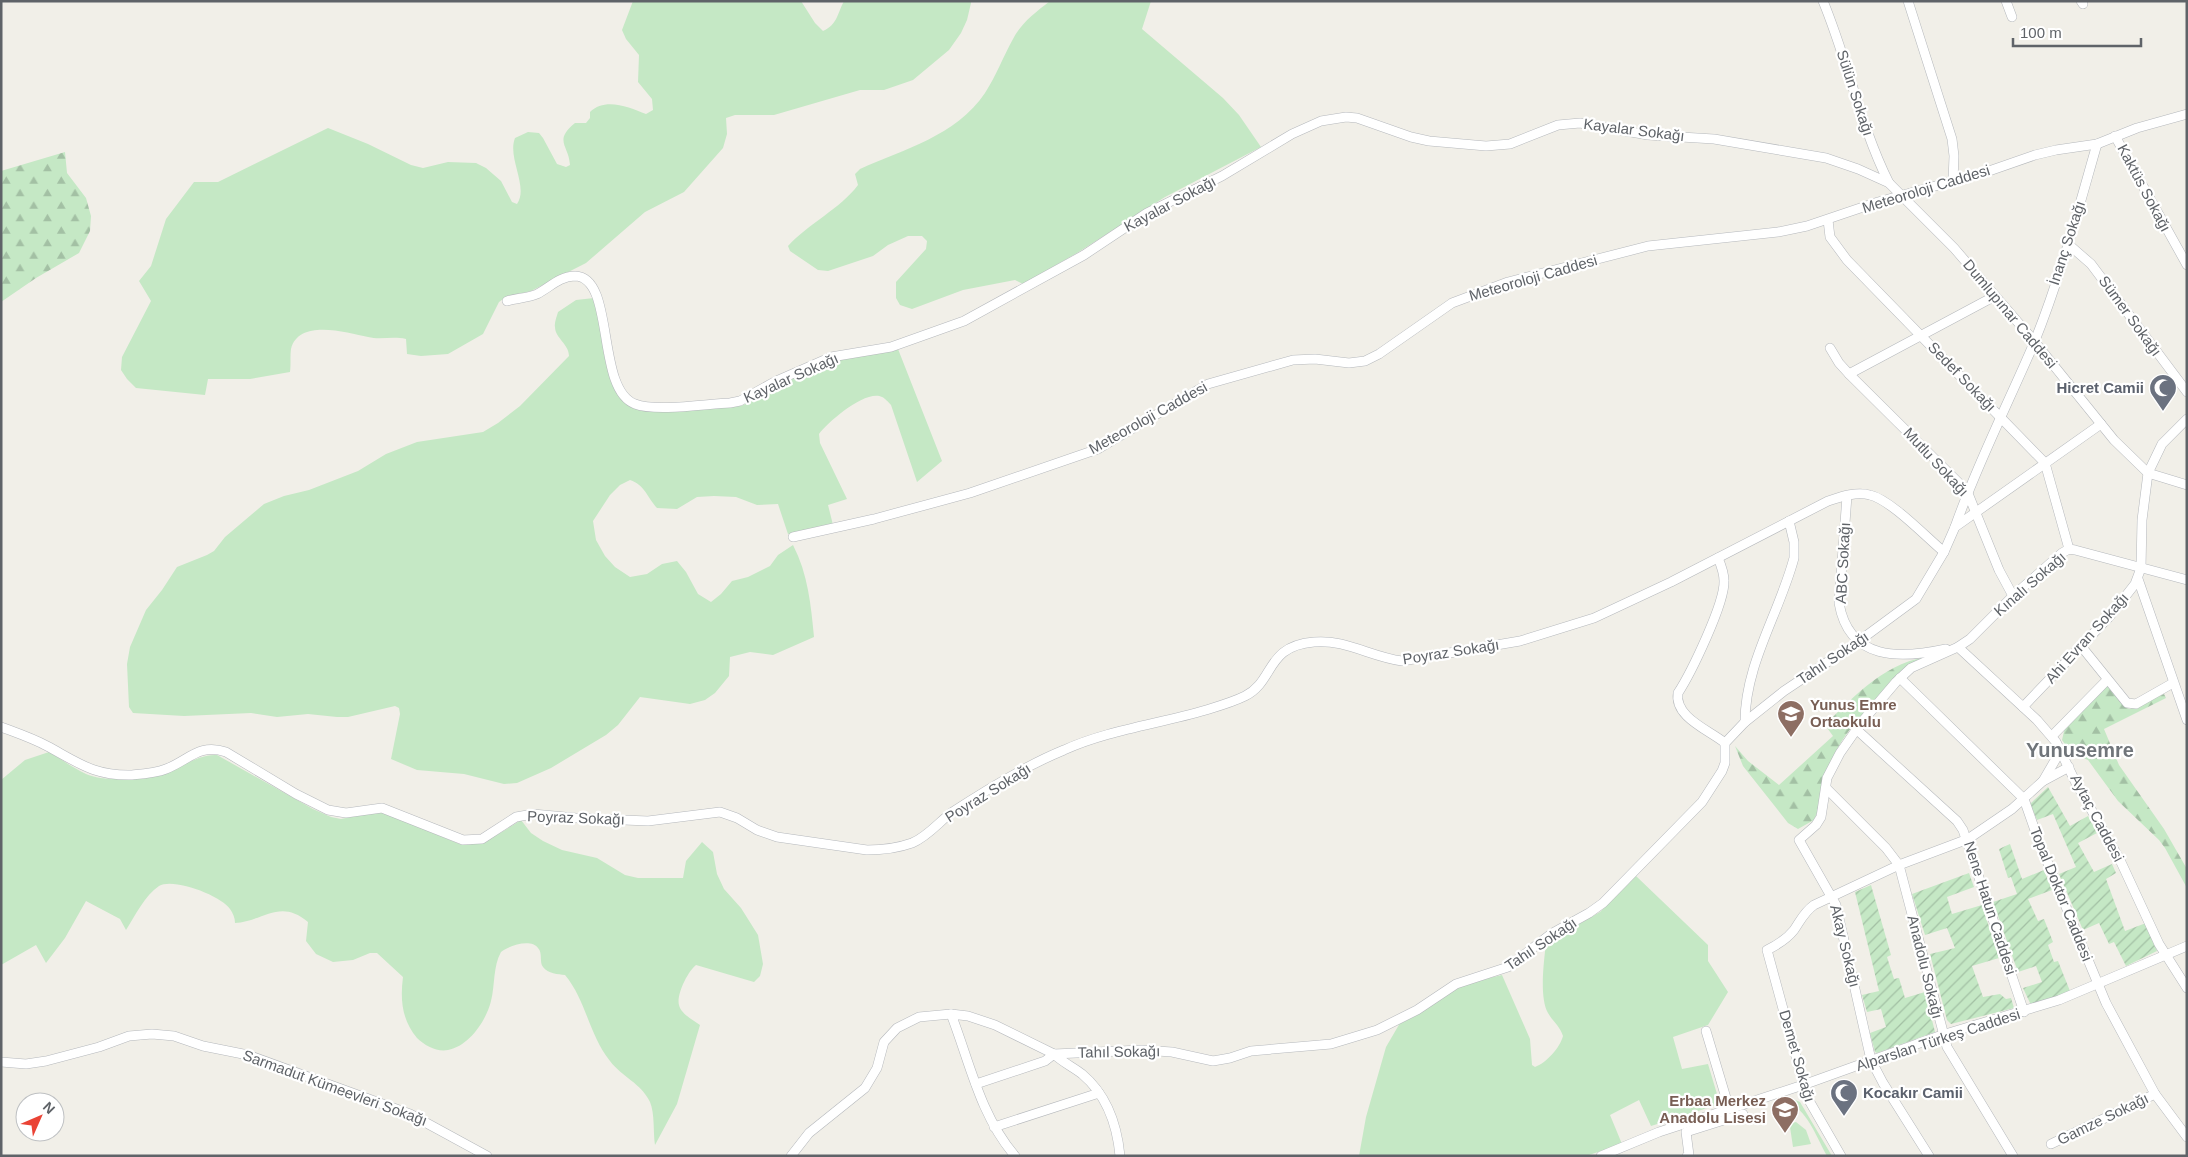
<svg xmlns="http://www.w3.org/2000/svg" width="2188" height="1157" font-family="Arial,sans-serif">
<defs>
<pattern id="forest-firs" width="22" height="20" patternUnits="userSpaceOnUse" patternTransform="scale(1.25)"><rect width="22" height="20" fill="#c5e8c5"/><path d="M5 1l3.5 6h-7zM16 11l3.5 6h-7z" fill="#a3c0a4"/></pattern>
<pattern id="garden-furrows" width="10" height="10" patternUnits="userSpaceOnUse" patternTransform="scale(1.25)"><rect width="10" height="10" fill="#c5e8c5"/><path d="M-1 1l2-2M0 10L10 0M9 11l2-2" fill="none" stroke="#a3c0a4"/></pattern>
</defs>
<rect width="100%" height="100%" fill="#f1efe8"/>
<g fill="#c5e8c5">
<path d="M633,1H801L815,23L823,31C838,24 837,14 844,1H971V3L967,20L961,33L949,50L913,80L884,90H860L774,115H735L726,118L727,134L723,148L684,192L645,212L586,263L531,291L506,297L499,302L483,334L448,354L421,356L407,354L406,339C393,336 380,340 368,337C347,333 299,318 291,349C290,356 291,365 290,372L250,379H208L205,395L136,388L127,379L121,370L122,357L151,301L139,281L151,266L166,219L194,182H218L328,128L368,144L411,165L423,168L448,162L476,163L486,168L501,181L512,202L517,204C529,187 507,158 515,138L528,132L539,133L543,138L557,164L566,167L570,165C569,145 553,141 575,123H586L590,118V112C605,97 629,107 646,114L653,110L652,99L638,82L639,55L626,39L622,30Z"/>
<path d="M1050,1H1151L1142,29L1223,98L1239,115L1261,147L1165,197L1077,253L1023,284L1015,280L963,290L912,309L900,305L896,298V282L926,249L927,241L922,236H908L888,245L873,256L828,271L818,270L790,251L788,246C809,223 840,209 858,185L855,174L860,169C904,149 956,136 985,93C996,76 1003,57 1013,39C1021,23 1036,12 1050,1Z"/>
<path d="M594,298L622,399L631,407L648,411L741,406L756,399L781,383L814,368L847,357L898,349L942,461L917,482L891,405C889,403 885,398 882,397C866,389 828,422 819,434L820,443L847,499L828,505L833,525L788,534L778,504L757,505L736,497L714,496L697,497L677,509L657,508C647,497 645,485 630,480L620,485L610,495L593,521L596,540L605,556L615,567L630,577L647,574L662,564L677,561L686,572L698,594L711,602L721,594L732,581L748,577L770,566L778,555L793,545C808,574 811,605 814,637L773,655L750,652L730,657L729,676L715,693L705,700L690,704L640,697L618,725L606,735L551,768L517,783L504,784L464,774L417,770L391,759L400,714L399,708L395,706L348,717H337L308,714L277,717L251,713L184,716L133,713L129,707L127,664L130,647L146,610L162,590L177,567L207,555L214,551L225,537L264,504L284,496L309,490L358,471L386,454L417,442L483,432L498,423L520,406L569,356C569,344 555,338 555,327C554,323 557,316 558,312L576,300Z"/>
<path d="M49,752C61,759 73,768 86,774C106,783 150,779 170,771C185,765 200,754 217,755L313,809L331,817L341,819L376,812L384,813L462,845C485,845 502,832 521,820L531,833L543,841L562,850L597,858L625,875L638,878H683L686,861L702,842L713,852L717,874L724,889L741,908L758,935L763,964L760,976L754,982L696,965C688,971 676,995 679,1005C681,1014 693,1020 700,1025L677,1104L655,1145C653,1132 655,1114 650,1102C641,1083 622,1077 610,1061C589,1035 586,1000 565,975C558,974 548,974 543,967C539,962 543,953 538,948C531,938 508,946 501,952C493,966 495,985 491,1001C486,1021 469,1046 448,1050C437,1052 425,1046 417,1038C402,1020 400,1000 403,977L377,953H370L353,960L333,962L316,954L306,941L308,922C280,898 264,921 235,923C235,918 233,913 230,909C222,896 173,877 159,886C145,895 135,916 126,930L120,919L86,901L65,938L46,963L36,945L1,965V780L25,760Z"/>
<path d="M1636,876L1708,945V961L1728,992L1708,1025L1673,1037L1682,1069L1708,1064L1720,1104L1651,1126L1639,1100L1610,1115L1622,1144L1586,1156H1359L1366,1117L1386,1047L1400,1023L1460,987L1468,983L1502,975L1530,1039L1532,1065L1535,1067C1546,1063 1560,1048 1563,1036C1560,1026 1553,1022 1548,1013C1539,997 1544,961 1546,943L1600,912Z"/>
<path d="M1793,1099L1800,1102L1832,1156H1827C1818,1140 1808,1112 1791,1104Z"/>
<polygon points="1796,1122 1806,1130 1811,1144 1793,1147 1790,1127 1786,1128 1785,1125"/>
</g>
<g fill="url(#forest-firs)">
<polygon points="65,152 67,173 86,198 91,216 90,231 79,253 36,278 1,302 1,171"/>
<path d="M1933,656L1923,659C1895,685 1850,719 1835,754C1826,775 1824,799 1814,820L1798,829L1788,823L1743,766L1735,746L1748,761L1779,785L1833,736L1825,725C1855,695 1888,660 1933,656Z"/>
<polygon points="2108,686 2126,708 2130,709 2164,694 2166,698 2104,729 2119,765 2164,829 2187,869 2187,888 2165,848 2159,840 2118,801 2088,760 2071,753 2062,740 2065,727 2103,688"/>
</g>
<g fill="url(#garden-furrows)">
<polygon points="2048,787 2070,826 2088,816 2097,833 2078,843 2094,872 2112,864 2116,873 2106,879 2125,931 2146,923 2157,951 2126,966 2114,942 2109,944 2099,923 2083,930 2059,874 2076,867 2053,814 2037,820 2030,804"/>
<polygon points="2010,844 2022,879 2044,870 2052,890 2028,899 2038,921 2044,919 2053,942 2048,945 2054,962 2058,961 2070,991 2037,1004 2030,1003 2023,988 2042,982 2036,966 2018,972 1993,902 2017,894 2011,877 2008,878 1999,849"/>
<polygon points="1969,873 1974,887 1947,897 1952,914 1982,905 1999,958 1972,966 1983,997 2000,994 2006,999 2011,998 2014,1008 1951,1024 1947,1020 1930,954 1955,948 1947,928 1925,935 1912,894"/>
<polygon points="1871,885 1891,955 1887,957 1894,979 1899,978 1905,998 1925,992 1935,1032 1877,1053 1875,1052 1870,1033 1886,1027 1881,1009 1867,1012 1862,995 1879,991 1855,892"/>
</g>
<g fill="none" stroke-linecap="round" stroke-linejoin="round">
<defs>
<g id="minor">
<path d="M1823,1C1848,61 1860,125 1889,183"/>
<polyline points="1908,1 1952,139 1954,156 1953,181"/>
<polyline points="2006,1 2012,17"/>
<polyline points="2081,1 2083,4"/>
<polyline points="2115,136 2187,265"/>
<polyline points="1828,220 1830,237 1847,260 2045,463 2069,549"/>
<polyline points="2068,244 2091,264 2187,392"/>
<path d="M507,301C517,298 528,298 537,294C549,288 560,276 575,276C616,277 595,389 635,404C656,412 706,404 730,403L740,401L776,381L831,357L891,347L964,321L1084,255L1147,213L1222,176L1292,134L1321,121L1346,117L1357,118L1411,137L1429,141L1486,146L1510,144L1558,125L1580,123L1648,135L1714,139L1826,158L1858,169L1889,183L1954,248L2034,341L2114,440L2148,473L2187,485"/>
<polyline points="1830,348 1839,363 1849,374 1967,491 1999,570 2013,596"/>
<polyline points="1849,374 1995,296"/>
<path d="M1847,496L1839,603C1849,661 1900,659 1946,649"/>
<path d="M1955,527C1977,464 2008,404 2034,343C2060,279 2078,210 2097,144"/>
<polyline points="793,537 874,519 970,493 1098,449 1208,384 1293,360 1315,359 1349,363 1365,361 1379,354 1452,303 1508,282 1648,246 1778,232 1807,226 1878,202 1989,171 2035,155 2056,150 2097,144 2137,128 2187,114"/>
<path d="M1718,558C1721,565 1724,573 1724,581C1725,603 1691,673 1678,693C1674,717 1709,730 1725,743"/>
<polyline points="2138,579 2187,720"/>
<polyline points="2081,646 2127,703 2136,704 2173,683"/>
<polyline points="1958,647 2037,720 2056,742 2076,783 2120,860 2159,944 2187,988"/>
<polyline points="1900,678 2024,799 2039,842 2106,1003 2155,1094 2187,1137"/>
<polyline points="2023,707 2110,616 2135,584 2141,568 2142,520 2148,473 2162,444 2187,419"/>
<path d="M1745,722C1745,664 1779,614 1794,558V542L1789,521"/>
<path d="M1,727C17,733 32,738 47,746C79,763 94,776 132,775C143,774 156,773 166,769C189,760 199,743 226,752L296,794L328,810L346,813L382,808L463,840L482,839L516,817L533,814L576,818L648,821L720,812L737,818L757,830L777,837L867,850C882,850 898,848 912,843C927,837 939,822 951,813C986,790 1025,766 1064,750C1108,730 1159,724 1206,710C1219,706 1233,702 1245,696C1275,681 1265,646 1314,642C1345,639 1371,657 1402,661L1520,641L1594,618L1671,582L1828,501C1840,497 1856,491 1870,495C1891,500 1926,537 1944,552"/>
<polyline points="1856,729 1957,821 1963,830 2024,1012"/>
<polyline points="2052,736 2107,680"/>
<polyline points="2043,781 2061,750"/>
<polyline points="1826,788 1886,848 1899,865 1947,1047 2013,1156"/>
<polyline points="1706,1031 1729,1108"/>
<polyline points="1,1062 26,1064 46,1061 99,1047 129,1036 152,1034 174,1036 203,1046 248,1055 410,1114 487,1156"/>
<path d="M976,1084L1045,1061L1054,1054C1062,1062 1073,1067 1082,1074C1107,1095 1117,1124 1120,1156"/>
<polyline points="994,1127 1099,1093"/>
<polyline points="2051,1144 2155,1094"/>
<polyline points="791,1156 809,1133 865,1088 877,1068 884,1042 897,1028 919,1017 951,1014"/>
<path d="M1015,1156C980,1115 970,1063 951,1014L968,1016L995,1025L1054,1054L1142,1050L1172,1052L1213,1061L1230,1058L1251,1051L1331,1044L1377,1030L1417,1010L1456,984L1508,967L1551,934L1589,913L1603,903L1702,802L1722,771L1725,763V743L1745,722L1784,691L1859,641L1916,599L1944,552L1955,527L2101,424"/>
<polyline points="1601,1156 1659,1132 1803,1085 1942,1035 2059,1000 2187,946"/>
<polyline points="1687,1156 1689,1155 1686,1132 1743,1114"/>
<path d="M1841,1156L1807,1097L1767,950C1777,945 1787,939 1794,930C1801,920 1804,912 1814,905L1899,865L1968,839L2012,809L2043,781L2069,767"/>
<polyline points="1929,1156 1883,1083 1871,1060 1836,905 1799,840 1816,825 1821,817 1827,778 1840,753 1861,723 1896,682 1911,668 1958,647 1970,639 2013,596 2062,553 2069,549 2075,550 2187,580"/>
</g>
</defs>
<use href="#minor" stroke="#b5b8bc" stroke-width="10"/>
<use href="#minor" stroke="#fff" stroke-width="9"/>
</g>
<defs>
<symbol id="mosque-pin" viewBox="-11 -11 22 30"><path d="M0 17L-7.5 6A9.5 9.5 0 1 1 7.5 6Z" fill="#6b7280" stroke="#fff"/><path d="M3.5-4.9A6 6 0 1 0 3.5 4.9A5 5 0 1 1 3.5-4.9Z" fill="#fff"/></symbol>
<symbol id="school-pin" viewBox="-11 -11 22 30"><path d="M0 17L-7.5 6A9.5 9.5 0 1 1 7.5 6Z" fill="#8d6e63" stroke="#fff"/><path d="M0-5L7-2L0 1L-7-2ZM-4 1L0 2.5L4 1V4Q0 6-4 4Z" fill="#fff"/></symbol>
</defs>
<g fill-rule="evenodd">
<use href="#mosque-pin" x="2147" y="372" width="32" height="43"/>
<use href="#school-pin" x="1775" y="698" width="32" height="43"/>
<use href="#mosque-pin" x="1828" y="1077" width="32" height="43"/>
<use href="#school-pin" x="1769" y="1094" width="32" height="43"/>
</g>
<g text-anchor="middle" stroke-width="4.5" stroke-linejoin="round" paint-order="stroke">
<g font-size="15" fill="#5f6368" stroke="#fff">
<text transform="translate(1855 93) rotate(72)" y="5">Sülün Sokağı</text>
<text transform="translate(1634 130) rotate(7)" y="5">Kayalar Sokağı</text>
<text transform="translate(2144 188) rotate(62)" y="5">Kaktüs Sokağı</text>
<text transform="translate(1926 189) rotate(-17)" y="5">Meteoroloji Caddesi</text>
<text transform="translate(1170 204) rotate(-28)" y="5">Kayalar Sokağı</text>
<text transform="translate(2067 243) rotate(-72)" y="5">İnanç Sokağı</text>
<text transform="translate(1533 278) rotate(-16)" y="5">Meteoroloji Caddesi</text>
<text transform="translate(2010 314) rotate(50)" y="5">Dumlupınar Caddesi</text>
<text transform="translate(2130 316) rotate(54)" y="5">Sümer Sokağı</text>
<text transform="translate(1962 377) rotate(46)" y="5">Sedef Sokağı</text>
<text transform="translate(791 378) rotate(-24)" y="5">Kayalar Sokağı</text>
<text transform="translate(1148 418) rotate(-29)" y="5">Meteoroloji Caddesi</text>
<text transform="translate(1936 462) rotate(47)" y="5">Mutlu Sokağı</text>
<text transform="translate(1843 563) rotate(-87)" y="5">ABC Sokağı</text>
<text transform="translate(2030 584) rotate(-41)" y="5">Kınalı Sokağı</text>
<text transform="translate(2087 638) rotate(-48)" y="5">Ahi Evran Sokağı</text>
<text transform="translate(1451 652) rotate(-9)" y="5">Poyraz Sokağı</text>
<text transform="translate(1833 658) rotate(-34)" y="5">Tahıl Sokağı</text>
<text transform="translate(988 793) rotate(-32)" y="5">Poyraz Sokağı</text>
<text transform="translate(576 818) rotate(2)" y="5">Poyraz Sokağı</text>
<text transform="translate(2097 818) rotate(62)" y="5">Aytaç Caddesi</text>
<text transform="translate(2061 894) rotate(68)" y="5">Topal Doktor Caddesi</text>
<text transform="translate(1990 908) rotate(72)" y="5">Nene Hatun Caddesi</text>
<text transform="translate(1541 944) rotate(-34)" y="5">Tahıl Sokağı</text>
<text transform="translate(1845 946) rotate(76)" y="5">Akay Sokağı</text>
<text transform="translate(1925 967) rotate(76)" y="5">Anadolu Sokağı</text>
<text transform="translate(1938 1040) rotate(-18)" y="5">Alparslan Türkeş Caddesi</text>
<text transform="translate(1119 1052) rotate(-1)" y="5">Tahıl Sokağı</text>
<text transform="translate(1797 1056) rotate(74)" y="5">Demet Sokağı</text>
<text transform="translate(335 1088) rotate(20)" y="5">Sarmadut Kümeevleri Sokağı</text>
<text transform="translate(2103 1119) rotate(-26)" y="5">Gamze Sokağı</text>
</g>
<g font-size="15" font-weight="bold" fill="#5b616d" stroke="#fff" text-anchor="end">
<text x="2144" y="393">Hicret Camii</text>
<text x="1863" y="1098" text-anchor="start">Kocakır Camii</text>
</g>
<g font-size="15" font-weight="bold" fill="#785e54" stroke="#fff" text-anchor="start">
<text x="1810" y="710">Yunus Emre<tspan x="1810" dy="17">Ortaokulu</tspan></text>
<text x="1766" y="1106" text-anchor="end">Erbaa Merkez<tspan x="1766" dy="17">Anadolu Lisesi</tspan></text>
</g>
<g font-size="20" font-weight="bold" fill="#70757a" stroke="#fff">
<text x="2080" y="757">Yunusemre</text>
</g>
</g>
<rect width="2188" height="1157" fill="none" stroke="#5f6368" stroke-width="5"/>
<g transform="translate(40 1117) rotate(45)"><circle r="24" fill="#ffffff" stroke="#bfc1c3"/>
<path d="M0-4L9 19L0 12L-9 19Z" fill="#ea4335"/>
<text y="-8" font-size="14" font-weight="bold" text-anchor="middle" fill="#5f6368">N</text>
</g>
<path d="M2013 38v8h128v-8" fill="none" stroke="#5f6368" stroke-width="2.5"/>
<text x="2020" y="38" font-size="15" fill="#5f6368" stroke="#ffffff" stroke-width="4" paint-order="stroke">100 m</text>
</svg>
